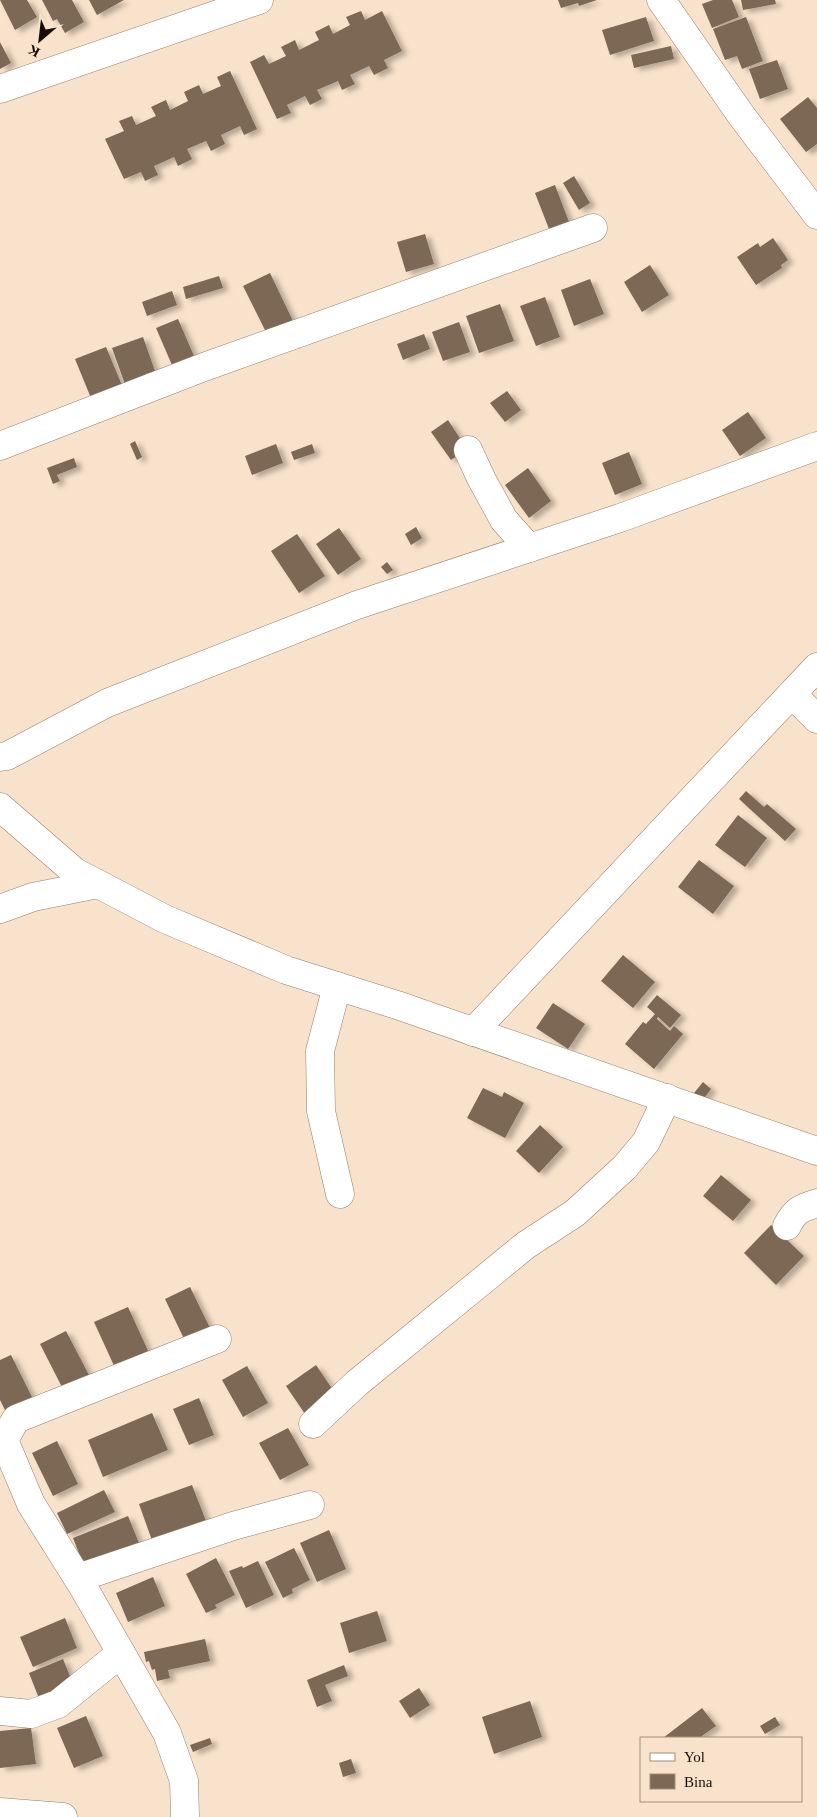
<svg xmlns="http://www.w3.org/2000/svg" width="817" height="1817" font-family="'Times New Roman',serif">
<defs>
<filter id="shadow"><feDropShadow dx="5.5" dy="3" stdDeviation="2.5" flood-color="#0004"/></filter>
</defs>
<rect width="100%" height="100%" fill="#f9e2cb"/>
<g fill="#7c6854" filter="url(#shadow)">
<polygon points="0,0 27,0 37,17 15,30"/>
<polygon points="42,0 72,0 84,22 65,33 57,19 53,21"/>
<polygon points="89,0 124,0 97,15"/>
<polygon points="558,0 597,0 579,6 578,3 561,8"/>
<polygon points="713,0 732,0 739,17 712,28 702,4"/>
<polygon points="741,0 775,0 776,4 743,10"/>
<polygon points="361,11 365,20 382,11 402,51 384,60 388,68 374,75 369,66 350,75 355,84 342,90 338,81 317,90 322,99 310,105 305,96 287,105 291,113 277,119 250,62 264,55 269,64 286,56 281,47 295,40 299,50 319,40 315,32 329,25 333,34 350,25 346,17"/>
<polygon points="646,17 654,41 610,55 602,30"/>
<polygon points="746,17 763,61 742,69 737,56 725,60 713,29"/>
<polygon points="0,42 11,63 0,69"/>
<polygon points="671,46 674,59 634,68 631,55"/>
<polygon points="777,60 788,89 760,99 749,69"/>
<polygon points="230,71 257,129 244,135 240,126 221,135 225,144 211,151 206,141 187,149 192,159 178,166 174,157 154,166 158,175 145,181 141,172 124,179 105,139 124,131 119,121 132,116 136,125 156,116 151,107 166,100 170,110 188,101 184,92 199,85 203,94 221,86 217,77"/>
<polygon points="808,97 817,108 817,144 806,152 780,119"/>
<polygon points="574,176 590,203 579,210 563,183"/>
<polygon points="555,185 569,222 549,229 535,193"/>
<polygon points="425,234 434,264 406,272 397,242"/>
<polygon points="773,238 788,260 781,265 782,268 756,285 737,257 758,243 760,247"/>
<polygon points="650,265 669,295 642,312 624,282"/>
<polygon points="270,273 293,321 267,334 243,286"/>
<polygon points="219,276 223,288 186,299 183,287"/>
<polygon points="590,279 604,314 574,326 561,290"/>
<polygon points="172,291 177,305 147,316 142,302"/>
<polygon points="545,297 560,337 536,346 520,306"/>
<polygon points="500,304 514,341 479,353 466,316"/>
<polygon points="178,319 197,363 175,372 156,328"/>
<polygon points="459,322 470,352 443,361 432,332"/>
<polygon points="424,334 430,349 403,360 397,344"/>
<polygon points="143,337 155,371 145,374 149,384 126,387 112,348"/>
<polygon points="106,347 126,395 93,403 75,359"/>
<polygon points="507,391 521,410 505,422 490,403"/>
<polygon points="748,412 766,438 740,456 722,430"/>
<polygon points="448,420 467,449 451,460 431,432"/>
<polygon points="135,441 142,457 137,460 130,444"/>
<polygon points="276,444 283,463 252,475 245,456"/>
<polygon points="312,444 315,453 294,460 291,452"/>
<polygon points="629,452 642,484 615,495 602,463"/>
<polygon points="74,458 77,467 57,475 60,481 53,484 47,468"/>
<polygon points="528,468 551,501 529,518 505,485"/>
<polygon points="416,527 422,538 411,545 405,534"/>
<polygon points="339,528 361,559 338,575 316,544"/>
<polygon points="297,534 325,576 299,593 271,551"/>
<polygon points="387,562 393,570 387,574 381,567"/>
<polygon points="746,791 764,807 767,804 796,829 785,841 739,799"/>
<polygon points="738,815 767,838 745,867 715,845"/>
<polygon points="699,860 734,886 713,914 678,887"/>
<polygon points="623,955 655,982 633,1008 601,981"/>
<polygon points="657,995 681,1015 670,1028 658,1017 657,1019 670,1031 674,1026 683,1034 654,1069 625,1044 643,1022 646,1024 655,1014 647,1007"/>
<polygon points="553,1003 585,1024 568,1049 536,1028"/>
<polygon points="703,1082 711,1089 699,1105 690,1098"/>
<polygon points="483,1088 502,1097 504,1092 524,1103 505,1138 467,1118"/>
<polygon points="540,1125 563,1147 539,1173 516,1151"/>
<polygon points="721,1175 751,1200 733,1221 703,1196"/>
<polygon points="771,1225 804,1256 776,1285 744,1253"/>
<polygon points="190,1287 211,1330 186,1343 165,1299"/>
<polygon points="128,1307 150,1355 116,1370 94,1322"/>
<polygon points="66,1331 89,1375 63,1389 40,1344"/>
<polygon points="11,1355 33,1399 6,1412 0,1400 0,1360"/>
<polygon points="316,1365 335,1393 305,1414 286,1386"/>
<polygon points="247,1366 268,1403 243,1417 222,1380"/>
<polygon points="199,1398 214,1435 189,1445 173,1409"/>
<polygon points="152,1413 168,1450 103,1477 88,1440"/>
<polygon points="288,1428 309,1465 280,1480 259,1443"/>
<polygon points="57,1441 78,1484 53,1496 32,1453"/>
<polygon points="192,1485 208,1526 154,1546 139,1504"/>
<polygon points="104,1490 115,1512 67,1534 57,1513"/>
<polygon points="128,1516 141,1548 83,1564 73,1538"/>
<polygon points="329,1530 346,1569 317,1582 300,1543"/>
<polygon points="294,1548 310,1580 292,1589 293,1593 283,1598 265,1562"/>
<polygon points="216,1558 235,1595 215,1605 217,1608 206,1613 186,1574"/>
<polygon points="258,1561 274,1595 246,1608 229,1571 242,1566 243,1568"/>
<polygon points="153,1577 165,1606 128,1622 116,1593"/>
<polygon points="377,1611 387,1641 349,1653 340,1623"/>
<polygon points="65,1618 77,1648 33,1667 20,1637"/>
<polygon points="205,1639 210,1661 168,1670 170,1678 157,1681 155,1669 152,1670 149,1661 146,1662 144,1652"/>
<polygon points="63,1659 74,1686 40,1701 29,1673"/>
<polygon points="344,1665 348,1676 325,1685 332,1701 317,1707 307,1680"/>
<polygon points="419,1688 430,1705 410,1718 399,1701"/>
<polygon points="530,1701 542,1737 494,1754 482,1717"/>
<polygon points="702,1708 716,1726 699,1738 663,1738"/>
<polygon points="86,1716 103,1756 74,1768 57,1728"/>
<polygon points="775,1717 780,1725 765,1734 760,1726"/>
<polygon points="31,1728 36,1764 0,1768 0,1731"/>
<polygon points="210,1738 212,1744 193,1752 190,1745"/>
<polygon points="351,1759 356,1773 343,1777 339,1763"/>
</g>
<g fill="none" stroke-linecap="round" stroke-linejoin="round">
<defs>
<g id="minor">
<polyline points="661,0 741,115 817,215"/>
<polyline points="0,89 259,0"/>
<polyline points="0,446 204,367 593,228"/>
<polyline points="468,450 482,480 504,520 529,548"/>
<polyline points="792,694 817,719"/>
<polyline points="0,757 7,756 107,703 357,605 620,518 817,446"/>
<polyline points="0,807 75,872 165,919 286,970 397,1005 817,1151"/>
<polyline points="0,909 33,897 98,884"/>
<polyline points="337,986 320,1051 321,1111 340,1194"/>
<polyline points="473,1032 817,667"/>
<path d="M787,1226C795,1210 801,1208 817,1203"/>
<polyline points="313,1424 357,1383 526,1245 575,1213 625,1167 646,1142 667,1098"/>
<polyline points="78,1578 233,1526 310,1505"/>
<polyline points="0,1711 31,1714 58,1704 121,1653"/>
<polyline points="185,1817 184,1781 167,1733 82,1585 31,1504 4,1440 16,1419 217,1339"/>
</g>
<polyline id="highway" points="0,1812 63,1817"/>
</defs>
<use href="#minor" stroke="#96816c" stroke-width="29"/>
<use href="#highway" stroke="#96816c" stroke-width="29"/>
<use href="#minor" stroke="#fff" stroke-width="28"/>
<use href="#highway" stroke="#fff" stroke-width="28"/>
</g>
<rect x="640" y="1737" width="162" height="65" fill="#f9e2cb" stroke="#9f8e7d"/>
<rect x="650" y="1753" width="25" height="8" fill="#ffffff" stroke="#9f8e7d"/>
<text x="684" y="1762" font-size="15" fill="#170f07">Yol</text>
<rect x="650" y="1774" width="25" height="15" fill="#7c6854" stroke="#9f8e7d"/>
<text x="684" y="1787" font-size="15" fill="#170f07">Bina</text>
<g transform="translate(40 40) rotate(208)" stroke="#f9e2cb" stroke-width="4" paint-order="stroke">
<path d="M0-4L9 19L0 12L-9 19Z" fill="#170f07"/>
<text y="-8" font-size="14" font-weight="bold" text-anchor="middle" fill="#170f07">K</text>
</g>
</svg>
